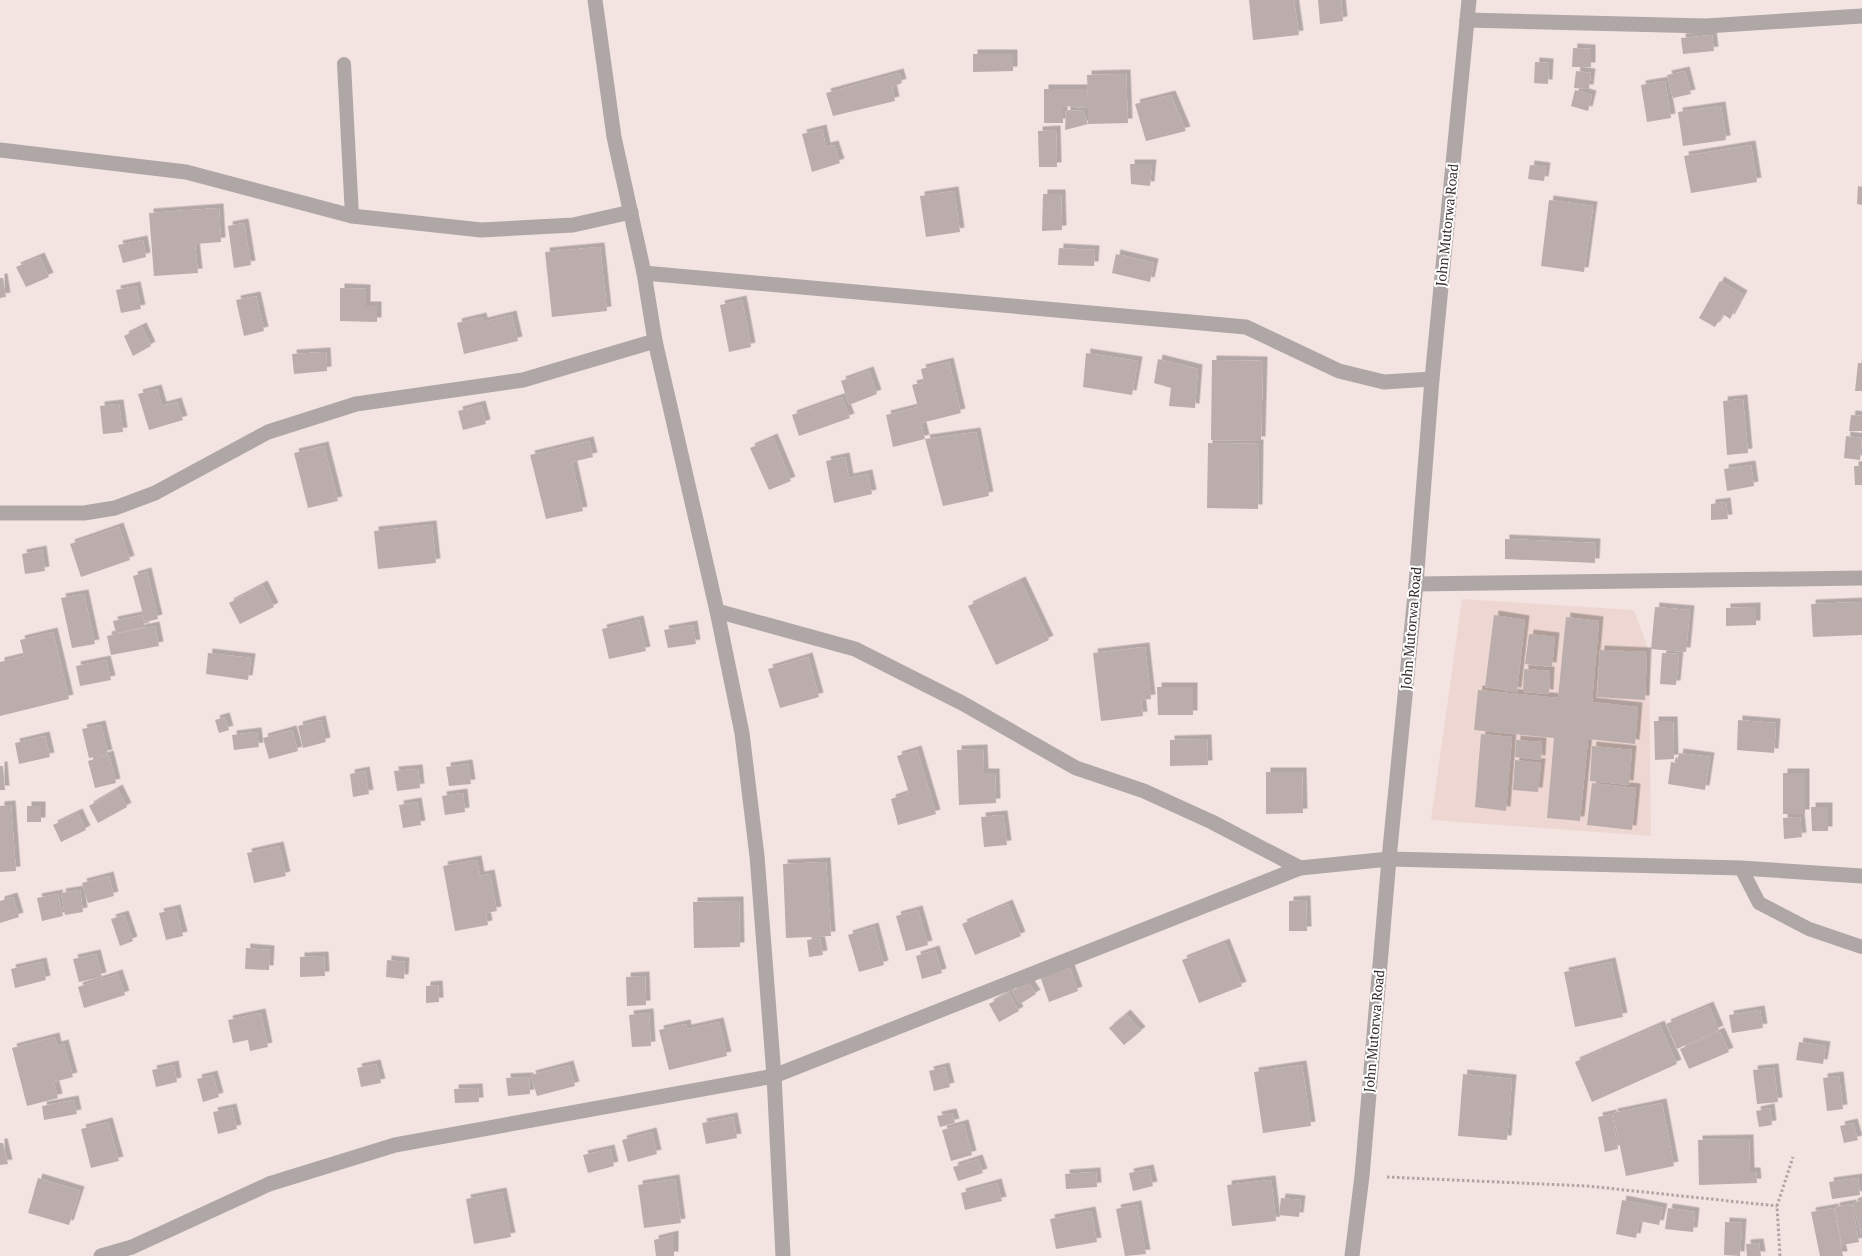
<svg xmlns="http://www.w3.org/2000/svg" width="1862" height="1256" font-family="'PT Serif',serif">
<defs>
<filter id="shadow"><feDropShadow dx="4.5" dy="-4.5" stdDeviation="0" flood-color="#0004"/></filter>
</defs>
<rect width="100%" height="100%" fill="#f3e4e2"/>
<polygon fill="#eed7d2" points="1462,599 1634,610 1649,651 1651,836 1431,820"/>
<g fill="#bbadab" filter="url(#shadow)">
<polygon points="1249,0 1294,0 1299,35 1253,40"/>
<polygon points="1318,0 1341,0 1343,21 1320,24"/>
<polygon points="1712,35 1714,51 1683,54 1681,38"/>
<polygon points="1573,48 1591,49 1591,67 1572,67"/>
<polygon points="973,54 1013,54 1013,71 973,72"/>
<polygon points="1535,62 1549,63 1548,84 1534,83"/>
<polygon points="1576,71 1591,73 1589,89 1574,88"/>
<polygon points="1685,71 1691,94 1673,98 1667,75"/>
<polygon points="899,73 902,83 892,87 895,101 833,116 826,93"/>
<polygon points="1126,74 1128,123 1088,124 1088,108 1063,106 1063,123 1044,123 1044,89 1087,89 1088,104 1087,75"/>
<polygon points="1665,81 1671,118 1647,122 1641,85"/>
<polygon points="1575,90 1592,95 1588,111 1571,106"/>
<polygon points="1171,95 1186,131 1146,141 1135,104"/>
<polygon points="1721,106 1726,140 1683,146 1678,112"/>
<polygon points="1066,110 1083,111 1088,124 1065,130"/>
<polygon points="822,129 826,147 834,145 840,163 812,172 802,134"/>
<polygon points="1056,130 1057,167 1039,167 1038,131"/>
<polygon points="1751,145 1757,182 1691,193 1684,156"/>
<polygon points="1130,164 1152,164 1150,186 1131,184"/>
<polygon points="1530,165 1546,167 1544,181 1528,179"/>
<polygon points="1858,186 1862,187 1862,205 1857,204"/>
<polygon points="954,191 960,232 926,237 920,196"/>
<polygon points="1043,194 1061,194 1062,230 1042,231"/>
<polygon points="1549,200 1593,206 1584,272 1541,266"/>
<polygon points="219,208 221,242 195,244 198,273 154,276 149,213"/>
<polygon points="244,223 251,265 234,268 228,226"/>
<polygon points="143,240 146,257 123,263 118,245"/>
<polygon points="600,247 607,311 552,317 545,252"/>
<polygon points="1059,248 1095,250 1094,266 1058,265"/>
<polygon points="1116,254 1154,263 1150,282 1112,273"/>
<polygon points="40,257 49,277 26,287 16,267"/>
<polygon points="0,278 3,278 6,297 0,298"/>
<polygon points="1720,281 1743,295 1730,319 1723,314 1715,327 1699,318"/>
<polygon points="136,286 141,309 121,313 116,290"/>
<polygon points="340,288 366,289 366,306 377,306 377,322 340,321"/>
<polygon points="256,296 264,331 244,336 236,300"/>
<polygon points="742,300 751,347 729,352 720,305"/>
<polygon points="512,315 518,341 464,354 457,323 482,317 483,322"/>
<polygon points="142,327 151,346 133,356 124,336"/>
<polygon points="326,352 327,371 294,374 292,354"/>
<polygon points="1086,353 1138,361 1132,395 1083,387"/>
<polygon points="1158,359 1198,369 1195,408 1169,406 1171,388 1154,383"/>
<polygon points="1212,360 1263,361 1261,441 1211,440"/>
<polygon points="949,362 961,413 921,423 925,439 893,447 886,415 918,407 912,385 924,382 921,369"/>
<polygon points="1858,363 1862,363 1862,391 1855,391"/>
<polygon points="869,371 877,394 849,405 841,381"/>
<polygon points="157,389 162,406 177,402 183,420 149,430 138,394"/>
<polygon points="842,397 850,418 799,436 792,415"/>
<polygon points="1743,399 1748,453 1727,455 1723,401"/>
<polygon points="119,404 123,432 103,434 100,406"/>
<polygon points="481,405 486,424 463,430 458,411"/>
<polygon points="1851,415 1862,416 1862,431 1849,431"/>
<polygon points="976,432 989,496 943,506 925,439"/>
<polygon points="1846,436 1862,438 1860,460 1844,458"/>
<polygon points="773,438 791,481 769,490 750,448"/>
<polygon points="589,441 593,457 572,462 583,511 546,519 530,455"/>
<polygon points="1208,443 1259,444 1258,509 1207,508"/>
<polygon points="324,446 338,501 308,508 294,453"/>
<polygon points="845,457 849,478 868,474 872,494 834,503 826,461"/>
<polygon points="1751,465 1754,486 1727,491 1724,469"/>
<polygon points="1854,466 1862,466 1862,485 1855,485"/>
<polygon points="1726,502 1728,519 1711,520 1711,504"/>
<polygon points="432,525 436,563 378,569 374,531"/>
<polygon points="119,527 130,560 81,577 70,544"/>
<polygon points="1505,539 1596,543 1595,563 1505,559"/>
<polygon points="42,550 45,571 25,574 22,554"/>
<polygon points="147,572 158,619 145,622 133,576"/>
<polygon points="1021,581 1049,640 996,665 968,606"/>
<polygon points="263,585 274,607 240,624 229,603"/>
<polygon points="84,594 95,644 72,648 61,598"/>
<polygon points="1862,602 1862,635 1813,637 1811,604"/>
<polygon points="1655,607 1690,610 1686,652 1651,649"/>
<polygon points="1756,607 1756,625 1726,626 1726,608"/>
<polygon points="142,615 145,627 116,633 113,621"/>
<polygon points="1494,615 1525,620 1517,692 1485,687"/>
<polygon points="1566,617 1599,621 1592,702 1638,707 1635,744 1588,739 1580,821 1547,818 1554,738 1474,730 1478,690 1558,698"/>
<polygon points="639,620 646,651 609,659 602,629"/>
<polygon points="693,625 696,644 668,648 664,630"/>
<polygon points="155,626 159,646 111,655 107,636"/>
<polygon points="53,632 69,699 0,716 0,662 24,656 20,640"/>
<polygon points="1529,634 1555,637 1552,667 1525,664"/>
<polygon points="1145,647 1151,699 1141,700 1143,716 1101,721 1093,653"/>
<polygon points="1600,650 1647,652 1645,700 1597,697"/>
<polygon points="208,653 251,658 248,680 206,674"/>
<polygon points="1662,653 1679,654 1676,685 1660,684"/>
<polygon points="808,657 819,697 780,708 768,669"/>
<polygon points="106,660 111,680 80,686 76,666"/>
<polygon points="1524,669 1550,671 1549,694 1523,692"/>
<polygon points="1157,687 1193,687 1193,715 1158,715"/>
<polygon points="225,717 229,730 219,733 215,720"/>
<polygon points="321,720 326,742 303,748 298,726"/>
<polygon points="1738,720 1776,723 1774,753 1737,750"/>
<polygon points="1654,721 1673,721 1674,759 1655,760"/>
<polygon points="101,725 108,754 89,758 82,729"/>
<polygon points="292,730 298,751 269,759 263,738"/>
<polygon points="257,732 259,747 234,750 232,735"/>
<polygon points="1481,734 1512,737 1506,811 1475,807"/>
<polygon points="45,736 50,757 19,764 15,743"/>
<polygon points="1207,739 1208,765 1170,766 1170,740"/>
<polygon points="1516,740 1542,742 1541,760 1515,757"/>
<polygon points="1592,746 1632,750 1629,785 1590,781"/>
<polygon points="983,749 984,773 995,773 996,803 959,805 957,750"/>
<polygon points="917,750 936,814 898,825 891,799 909,793 897,756"/>
<polygon points="1679,753 1710,757 1705,790 1668,784 1671,762 1677,763"/>
<polygon points="109,755 116,783 95,788 88,761"/>
<polygon points="1515,760 1541,763 1538,792 1513,790"/>
<polygon points="468,764 471,784 449,786 446,767"/>
<polygon points="0,766 3,766 5,790 0,790"/>
<polygon points="418,769 420,788 397,791 394,771"/>
<polygon points="365,771 369,794 353,797 350,774"/>
<polygon points="1266,772 1302,772 1303,813 1266,814"/>
<rect x="1783" y="773" width="22" height="41"/>
<polygon points="1592,783 1636,788 1632,830 1587,825"/>
<polygon points="118,789 127,807 98,823 89,806"/>
<polygon points="463,793 465,812 445,815 442,796"/>
<polygon points="417,802 421,825 403,828 399,805"/>
<polygon points="11,805 16,871 0,872 0,806"/>
<rect x="27" y="806" width="14" height="16"/>
<polygon points="1811,807 1828,807 1828,831 1812,831"/>
<polygon points="78,813 86,830 61,842 53,825"/>
<polygon points="1003,815 1007,845 984,847 981,817"/>
<polygon points="1800,817 1802,837 1784,839 1783,818"/>
<polygon points="279,846 286,876 254,883 247,853"/>
<polygon points="477,860 480,876 490,874 497,911 486,913 488,925 455,931 443,866"/>
<polygon points="826,862 831,936 786,938 783,864"/>
<polygon points="109,876 114,896 88,903 82,883"/>
<polygon points="80,890 83,912 65,915 61,893"/>
<polygon points="58,894 63,916 42,921 37,898"/>
<polygon points="13,897 19,917 0,923 0,901"/>
<polygon points="1306,900 1307,931 1289,931 1289,901"/>
<polygon points="739,901 740,947 694,948 693,902"/>
<polygon points="1008,904 1021,936 975,955 962,924"/>
<polygon points="176,909 183,936 166,940 159,913"/>
<polygon points="918,910 928,945 906,951 896,916"/>
<polygon points="124,915 133,941 120,946 111,919"/>
<polygon points="874,927 884,965 859,972 848,935"/>
<polygon points="820,938 823,955 809,957 807,940"/>
<polygon points="1225,943 1242,986 1199,1003 1182,960"/>
<polygon points="246,948 270,950 269,970 245,969"/>
<polygon points="935,950 942,973 922,979 916,956"/>
<polygon points="96,954 102,977 79,982 73,959"/>
<polygon points="324,956 325,976 300,977 300,957"/>
<polygon points="387,960 405,962 404,979 386,977"/>
<polygon points="42,962 46,980 15,988 11,969"/>
<polygon points="1611,962 1623,1017 1575,1027 1564,972"/>
<polygon points="1068,963 1078,991 1049,1002 1039,973"/>
<polygon points="118,974 125,995 84,1008 78,987"/>
<polygon points="645,976 646,1005 627,1006 626,977"/>
<polygon points="1028,982 1036,994 1020,1004 1012,991"/>
<polygon points="438,985 439,1002 426,1003 426,986"/>
<polygon points="1009,993 1019,1011 999,1022 989,1004"/>
<polygon points="1709,1006 1719,1030 1677,1049 1666,1024"/>
<polygon points="1760,1010 1763,1028 1732,1033 1729,1015"/>
<polygon points="261,1013 268,1047 250,1051 248,1040 233,1043 228,1020"/>
<polygon points="649,1013 651,1046 632,1047 629,1015"/>
<polygon points="1126,1014 1141,1031 1124,1045 1109,1028"/>
<polygon points="719,1022 727,1056 669,1070 659,1030 686,1024 687,1029"/>
<polygon points="1660,1025 1677,1064 1592,1102 1575,1062"/>
<polygon points="1720,1032 1729,1052 1689,1069 1680,1049"/>
<polygon points="55,1037 57,1046 64,1044 73,1077 54,1082 58,1098 27,1106 12,1048"/>
<polygon points="1799,1042 1826,1046 1823,1064 1796,1060"/>
<polygon points="376,1064 381,1083 361,1087 357,1068"/>
<polygon points="174,1065 177,1082 156,1087 152,1070"/>
<polygon points="569,1065 575,1086 537,1096 531,1075"/>
<polygon points="1302,1065 1311,1126 1263,1133 1254,1072"/>
<polygon points="945,1067 950,1087 934,1091 929,1071"/>
<polygon points="1774,1068 1778,1102 1757,1104 1753,1070"/>
<polygon points="1463,1074 1512,1079 1507,1140 1458,1136"/>
<polygon points="213,1075 219,1097 203,1102 197,1079"/>
<polygon points="1839,1076 1843,1109 1827,1111 1823,1078"/>
<polygon points="529,1077 530,1094 508,1096 506,1078"/>
<polygon points="478,1088 479,1102 455,1103 454,1089"/>
<polygon points="74,1100 77,1114 44,1120 42,1106"/>
<polygon points="1662,1103 1674,1166 1626,1176 1613,1113"/>
<polygon points="232,1108 237,1129 218,1134 213,1112"/>
<polygon points="1770,1108 1772,1125 1759,1127 1756,1111"/>
<polygon points="952,1113 955,1123 940,1127 937,1116"/>
<polygon points="1612,1114 1618,1149 1605,1152 1598,1117"/>
<polygon points="733,1117 737,1138 706,1144 702,1123"/>
<polygon points="108,1122 119,1161 91,1168 81,1129"/>
<polygon points="1853,1123 1858,1140 1844,1143 1840,1126"/>
<polygon points="964,1124 972,1155 951,1161 942,1130"/>
<polygon points="652,1132 657,1154 628,1162 622,1140"/>
<polygon points="1749,1139 1750,1172 1756,1172 1757,1183 1699,1185 1698,1140"/>
<polygon points="0,1143 3,1143 8,1164 0,1165"/>
<polygon points="610,1149 614,1166 588,1173 583,1155"/>
<polygon points="978,1159 983,1173 958,1181 953,1167"/>
<polygon points="1149,1169 1153,1186 1133,1191 1129,1173"/>
<polygon points="1096,1172 1097,1187 1066,1189 1065,1174"/>
<polygon points="38,1178 80,1191 69,1225 28,1213"/>
<polygon points="1858,1178 1860,1195 1832,1199 1829,1182"/>
<polygon points="675,1179 681,1223 644,1228 638,1185"/>
<polygon points="1271,1180 1276,1221 1232,1226 1227,1185"/>
<polygon points="997,1183 1002,1201 965,1210 961,1193"/>
<polygon points="502,1192 511,1237 474,1244 466,1199"/>
<polygon points="1281,1198 1301,1200 1299,1217 1279,1215"/>
<polygon points="1622,1200 1663,1208 1659,1225 1639,1221 1636,1238 1616,1234"/>
<polygon points="1862,1200 1862,1235 1861,1235 1853,1203"/>
<polygon points="1852,1204 1859,1242 1842,1245 1835,1207"/>
<polygon points="1137,1205 1146,1254 1125,1256 1116,1209"/>
<polygon points="1668,1208 1695,1212 1693,1232 1665,1229"/>
<polygon points="1834,1208 1843,1256 1820,1256 1811,1212"/>
<polygon points="1091,1211 1097,1242 1056,1249 1050,1219"/>
<polygon points="1725,1222 1742,1223 1740,1256 1724,1255"/>
<polygon points="674,1235 674,1256 656,1256 654,1240"/>
<polygon points="1759,1243 1761,1256 1747,1256 1746,1244"/>
</g>
<g fill="none" stroke-linecap="round" stroke-linejoin="round">
<g stroke="#b0a4a2" stroke-width="3" stroke-dasharray="2.5 2.5" stroke-linecap="butt">
<polyline points="1387,1177 1587,1186 1777,1206"/>
<polyline points="1780,1256 1777,1206 1793,1157"/>
</g>
<g stroke="#aea7a6" stroke-width="14">
<polyline points="344,64 352,216"/>
<polyline points="1741,868 1759,903 1809,929 1862,947"/>
</g>
<g stroke="#aea7a6" stroke-width="15">
<polyline points="595,0 614,137 644,273 655,341 717,611 742,733 757,856 774,1076 783,1256"/>
<polyline points="1467,20 1706,26 1862,16"/>
<polyline points="0,150 186,172 352,216 481,230 573,225 631,212"/>
<polyline points="644,273 1246,327 1339,371 1384,382 1432,379"/>
<polyline points="0,513 84,513 115,508 155,493 268,432 356,404 523,380 655,341"/>
<polyline points="1416,584 1862,578"/>
<polyline points="717,611 855,649 962,703 1076,768 1144,791 1212,822 1300,868"/>
<polyline points="101,1256 132,1247 269,1184 395,1145 774,1076 1300,868 1389,859 1741,868 1862,876"/>
</g>
<polyline stroke="#aea7a6" stroke-width="15" points="1352,1256 1362,1176 1389,859 1416,584 1432,379 1469,0"/>
</g>
<g text-anchor="middle" stroke-width="4" stroke-linejoin="round" paint-order="stroke">
<g font-size="14" fill="#322c2b" stroke="#fff">
<text transform="translate(1447 225) rotate(-84)" y="5">John Mutorwa Road</text>
<text transform="translate(1411 628) rotate(-85)" y="5">John Mutorwa Road</text>
<text transform="translate(1374 1031) rotate(-85)" y="5">John Mutorwa Road</text>
</g>
</g>
</svg>
